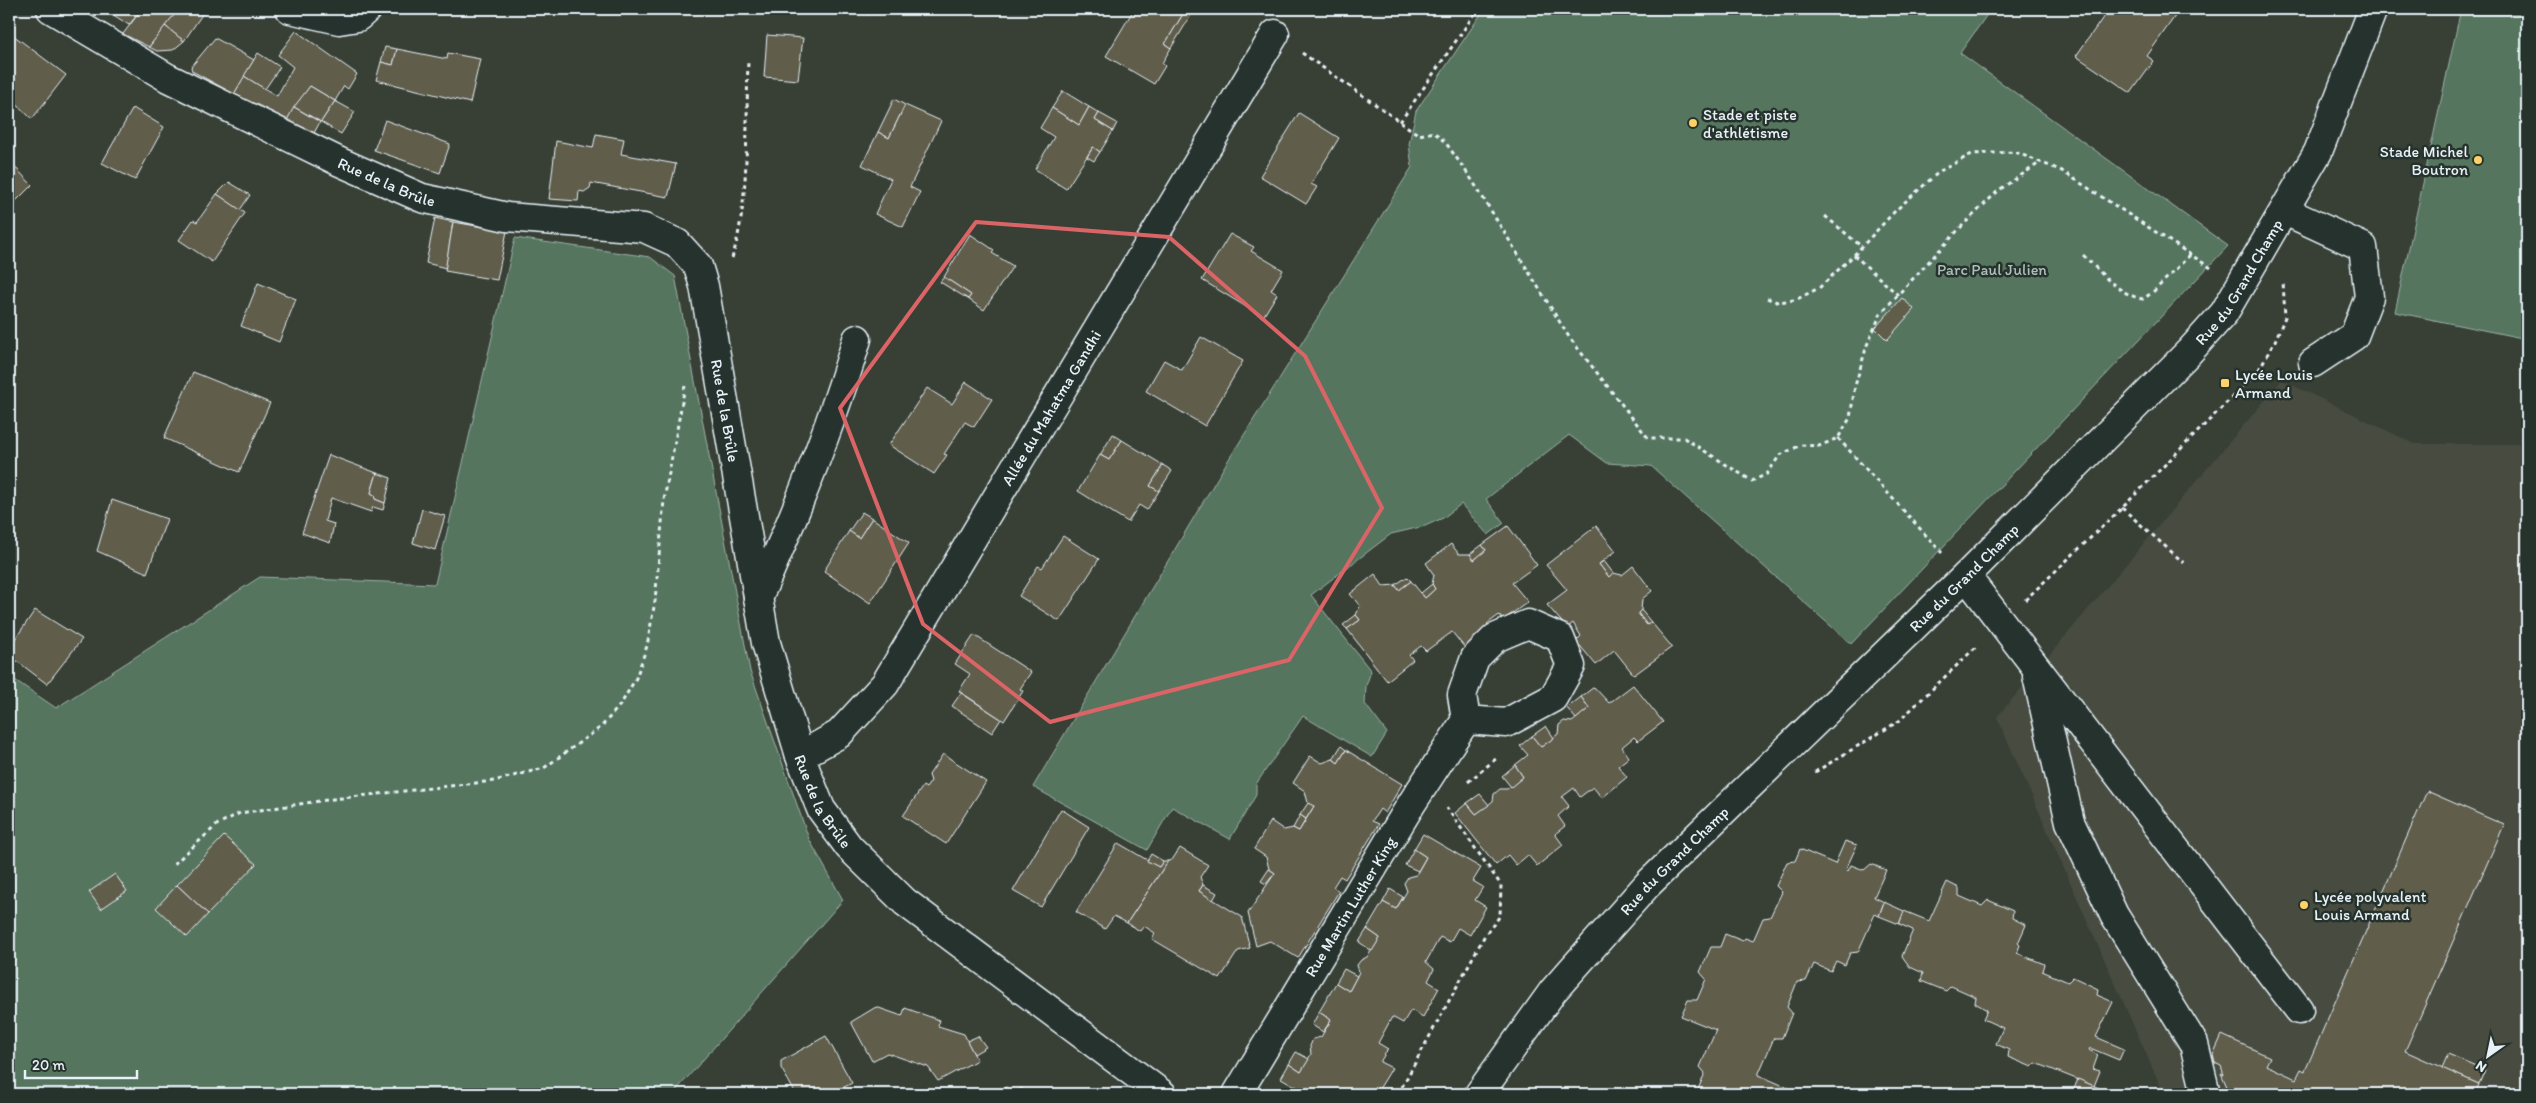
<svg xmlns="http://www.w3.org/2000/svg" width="2536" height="1103" font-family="Itim,sans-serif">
<rect width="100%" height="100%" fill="#384036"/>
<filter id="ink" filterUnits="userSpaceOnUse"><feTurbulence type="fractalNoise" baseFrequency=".02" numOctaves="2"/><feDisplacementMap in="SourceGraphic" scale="10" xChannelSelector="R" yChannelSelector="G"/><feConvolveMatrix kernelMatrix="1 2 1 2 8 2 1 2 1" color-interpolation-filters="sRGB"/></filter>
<g filter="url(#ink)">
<polygon fill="#474c40" points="2282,380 2415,444 2527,444 2527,1094 2164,1094 1997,717"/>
<g fill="#55745e" stroke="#9eb2ab">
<polygon points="1482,9 1991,9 1960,53 2228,246 1851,644 1651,466 1607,463 1569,435 1486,499 1504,523 1488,535 1461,504 1443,518 1425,526 1391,534 1311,595 1371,671 1366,686 1365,704 1387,733 1372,757 1303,716 1256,784 1256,795 1230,839 1172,807 1147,850 1033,787 1224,467 1412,167 1409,144 1416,111 1481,14"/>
<polygon points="2461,9 2527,9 2527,339 2395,312"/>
<polygon points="515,238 650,257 675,276 750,671 809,839 843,900 673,1094 9,1094 9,676 56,708 260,577 435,584"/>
</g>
<g fill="#615d4b" stroke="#e8f1f8">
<polygon points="104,9 142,9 129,25"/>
<polygon points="142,9 179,9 149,47 123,34"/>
<polygon points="179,9 198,9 203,13 184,41 165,26"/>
<polygon points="855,9 870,9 868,15"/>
<polygon points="1134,9 1186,9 1165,44 1171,48 1162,63 1165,66 1154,84 1106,56"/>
<polygon points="1186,9 1193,12 1171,48 1165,44"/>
<polygon points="2109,9 2180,9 2147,56 2154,61 2131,93 2076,56"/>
<polygon points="165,26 184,41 173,50 157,51 149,47"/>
<polygon points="296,31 357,74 348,89 344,86 335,101 310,86 287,120 234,94 244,76 277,96 293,67 278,55"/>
<polygon points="9,32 66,75 32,119 9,97"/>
<polygon points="767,35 803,38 798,80 764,77"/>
<polygon points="215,38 254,60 234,94 192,71 191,67"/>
<polygon points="385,47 397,49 393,65 381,62"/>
<polygon points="397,49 447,59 448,53 480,59 470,103 376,80 381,62 393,65"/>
<polygon points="258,53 280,67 265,89 244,76"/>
<polygon points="310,86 335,101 321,122 294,107"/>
<polygon points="1063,91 1089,107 1079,125 1052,108"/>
<polygon points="894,99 905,105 889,138 878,132"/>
<polygon points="335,101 355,112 341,134 321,122"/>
<polygon points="905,105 941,121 910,187 920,192 903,227 875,214 891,179 862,165 878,132 889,138"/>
<polygon points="294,107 320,122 314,133 287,120"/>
<polygon points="1089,107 1099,113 1095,120 1113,131 1100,152 1093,147 1066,189 1035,169 1054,137 1040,128 1052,108 1079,125"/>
<polygon points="133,108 164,127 135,180 102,163"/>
<polygon points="1099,113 1117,123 1113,131 1095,120"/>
<polygon points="1299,113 1339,138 1311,184 1317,187 1306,204 1260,176"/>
<polygon points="385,120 450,144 440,173 374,150"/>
<polygon points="596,134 624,139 621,154 676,164 668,197 591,183 590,188 584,192 579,191 578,201 549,199 556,141 593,148"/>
<polygon points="1093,147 1100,152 1094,161 1087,157"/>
<polygon points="9,161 32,185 9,208"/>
<polygon points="229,182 250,195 240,210 217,194"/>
<polygon points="217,194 245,213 212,262 179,240 193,220 197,222"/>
<polygon points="435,218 453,222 446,268 426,263"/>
<polygon points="453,222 507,231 497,280 445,271"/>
<polygon points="970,234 994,250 992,253 1013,266 984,310 968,299 971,295 944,277"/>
<polygon points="1230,234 1254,247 1251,251 1283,270 1271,290 1277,294 1263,317 1202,280"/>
<polygon points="944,277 971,295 968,299 940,282"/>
<polygon points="258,283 296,299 279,342 241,326"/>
<polygon points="1902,298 1914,309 1887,340 1875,328"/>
<polygon points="1201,337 1243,361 1205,426 1146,391 1164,360 1182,370"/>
<polygon points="193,372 270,403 239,472 164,438"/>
<polygon points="966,382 992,399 974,427 965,422 944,454 947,455 934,474 889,445 927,388 952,404"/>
<polygon points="1113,434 1122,440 1109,460 1100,455"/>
<polygon points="1122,440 1163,465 1150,486 1159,491 1147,510 1139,505 1128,522 1078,491 1100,455 1109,460"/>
<polygon points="329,455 377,473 371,493 376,496 375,499 385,503 383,510 373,507 371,512 331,498 325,521 334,524 330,543 302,533"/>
<polygon points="1163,465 1172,471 1159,491 1150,486"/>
<polygon points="377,473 391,478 385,503 375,499 376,496 371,493"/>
<polygon points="112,500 167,519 147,573 97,551"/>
<polygon points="422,509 445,516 435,550 413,543"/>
<polygon points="862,512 872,518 859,538 849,531"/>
<polygon points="872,518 909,543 870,603 824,571 849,531 859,538"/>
<polygon points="1508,526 1537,565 1512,583 1528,602 1503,620 1499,615 1487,624 1491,629 1465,648 1452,632 1426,651 1421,646 1409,655 1413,660 1387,681 1347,629 1360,620 1356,615 1360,606 1350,594 1375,574 1383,586 1395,585 1399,590 1411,581 1425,598 1435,589 1432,584 1434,575 1426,563 1451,544 1459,554 1470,554 1474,560 1486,550 1482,545"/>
<polygon points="1596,526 1616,551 1599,564 1609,577 1613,573 1622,575 1633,566 1652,591 1642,599 1641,610 1638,613 1647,625 1651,622 1672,647 1634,675 1614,650 1596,665 1576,641 1581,636 1573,623 1567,628 1547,605 1567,590 1546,565"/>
<polygon points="1063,536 1099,559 1059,621 1019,596 1038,566 1042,568"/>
<polygon points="1482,545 1486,550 1474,560 1470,554"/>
<polygon points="1604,561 1613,573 1609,577 1599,564"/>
<polygon points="1407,577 1411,581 1399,590 1395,585"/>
<polygon points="1432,584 1435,589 1425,598 1421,593"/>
<polygon points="35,610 82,639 47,684 9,655 9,648"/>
<polygon points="1641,610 1651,622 1647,625 1638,613"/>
<polygon points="1356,615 1360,620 1347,629 1343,625"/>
<polygon points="974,635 1031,672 1020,689 1023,691 1004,721 959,691 970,674 955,664"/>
<polygon points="1633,685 1663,722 1638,741 1634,737 1622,747 1629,757 1618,766 1627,777 1602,798 1593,787 1580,797 1574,788 1562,797 1569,806 1558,816 1565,826 1555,834 1563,845 1537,866 1528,855 1516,865 1508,855 1496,865 1455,813 1467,803 1476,814 1493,801 1494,794 1500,789 1507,789 1523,777 1515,765 1528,755 1520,746 1532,736 1541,747 1558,734 1559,725 1564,721 1572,722 1589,708 1581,697 1594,687 1609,703"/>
<polygon points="961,693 1001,719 992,733 952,706"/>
<polygon points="1581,697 1589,708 1576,719 1567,708"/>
<polygon points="1546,726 1554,738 1541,747 1532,736"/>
<polygon points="1341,746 1346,750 1338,763 1333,759"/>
<polygon points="1346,750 1402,784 1385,813 1380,809 1372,821 1379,824 1345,879 1340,876 1333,887 1339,891 1298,958 1270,941 1256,946 1248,913 1275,873 1269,869 1266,857 1254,849 1271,821 1284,830 1293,828 1299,831 1314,806 1308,803 1305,791 1293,783 1310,756 1322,763 1333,759 1338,763"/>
<polygon points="943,754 986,782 946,844 903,816 923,786 926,788 931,781 929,775"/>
<polygon points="1515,765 1523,777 1511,787 1502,776"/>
<polygon points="2427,791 2504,825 2405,1051 2479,1084 2475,1094 2230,1094 2221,1073 2224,1075 2221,1066 2215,1063 2213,1055 2222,1035 2270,1057 2266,1065 2296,1079 2301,1069 2305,1071"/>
<polygon points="1480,794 1489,805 1476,814 1467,803"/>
<polygon points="1308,803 1314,806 1306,819 1300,815"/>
<polygon points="1061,809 1089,827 1041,907 1013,891"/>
<polygon points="1300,815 1306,819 1299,831 1293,828"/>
<polygon points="1423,834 1481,868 1473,881 1483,887 1475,900 1486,907 1470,935 1458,928 1450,942 1440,937 1426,962 1434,969 1428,981 1439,988 1423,1017 1411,1010 1403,1023 1392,1017 1378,1043 1388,1049 1380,1062 1392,1068 1376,1094 1371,1094 1364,1090 1361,1094 1309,1094 1281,1078 1289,1064 1301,1072 1311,1054 1310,1046 1313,1039 1321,1037 1331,1020 1319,1012 1336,983 1349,991 1359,972 1357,965 1361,960 1367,957 1380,938 1367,929 1383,902 1396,909 1407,891 1404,883 1408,877 1416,875 1426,857 1414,849"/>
<polygon points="224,836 256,864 208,914 177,885"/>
<polygon points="1845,841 1857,845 1846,869 1848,871 1851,865 1864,870 1871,864 1886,870 1874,897 1884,902 1879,916 1875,914 1858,952 1850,953 1845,965 1836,961 1831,971 1814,964 1806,981 1797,982 1787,1007 1792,1013 1782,1038 1774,1038 1758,1075 1791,1089 1789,1094 1696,1094 1705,1073 1700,1067 1716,1030 1681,1016 1688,1000 1697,1000 1706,979 1700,972 1711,947 1720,947 1725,934 1743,941 1745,938 1753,941 1763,918 1770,917 1782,892 1776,886 1787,862 1795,861 1800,849 1835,864"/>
<polygon points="1118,843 1159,867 1163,861 1168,861 1127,923 1114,916 1105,929 1076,912"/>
<polygon points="1180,848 1208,865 1200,877 1203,885 1199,891 1242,917 1250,948 1238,951 1220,979 1152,939 1155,933 1144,926 1140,931 1127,923 1168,861 1172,860"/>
<polygon points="1414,849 1426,857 1418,871 1405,865"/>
<polygon points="1151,854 1163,861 1159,867 1147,861"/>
<polygon points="1269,869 1275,873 1266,884 1261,881"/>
<polygon points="115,874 127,891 101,909 89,892"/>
<polygon points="1947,882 1959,888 1959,896 1982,906 1988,900 2013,911 2012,918 2026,925 2018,943 2020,945 2017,953 2044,964 2042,971 2068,982 2073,977 2098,989 2097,995 2113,1002 2096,1037 2124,1049 2119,1060 2090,1048 2089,1050 2098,1055 2093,1069 2100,1071 2094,1086 2036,1063 2032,1067 2008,1057 2009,1050 1996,1044 2003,1028 1983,1019 1987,1010 1975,1003 1976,997 1951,986 1946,991 1921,981 1923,973 1910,967 1902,956 1913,930 1899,924 1904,911 1929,921"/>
<polygon points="177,885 208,914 187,937 156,908"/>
<polygon points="1203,885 1217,893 1213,900 1199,891"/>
<polygon points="1390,889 1403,897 1396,909 1383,902"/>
<polygon points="1884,902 1904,911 1899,924 1879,916"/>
<polygon points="1367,929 1380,938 1372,951 1359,942"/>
<polygon points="1344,969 1357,976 1349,991 1336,983"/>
<polygon points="876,1007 902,1016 905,1008 939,1020 938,1026 964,1034 977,1060 938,1081 928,1067 887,1053 872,1061 851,1022"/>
<polygon points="1319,1012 1331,1020 1323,1032 1312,1025"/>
<polygon points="826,1036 852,1083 831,1094 796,1094 781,1068 781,1061"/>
<polygon points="978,1036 986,1047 974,1054 967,1041"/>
<polygon points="1296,1052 1309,1059 1301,1072 1289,1064"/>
<polygon points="2448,1054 2485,1070 2479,1084 2442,1068"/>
<polygon points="2078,1079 2094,1086 2112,1093 2090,1094 2080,1090 2078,1094 2072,1094"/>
<polygon points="1007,1087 1010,1094 994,1094"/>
<polygon points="1022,1088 1024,1094 1010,1094"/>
</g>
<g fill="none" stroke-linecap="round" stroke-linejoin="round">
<defs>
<g id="minor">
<path id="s1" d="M51,9L168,78L340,162L422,198L507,217L644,228L677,243L698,266L704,286L766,643L800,756L821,809L849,847L905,902L1162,1094"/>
<polyline points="290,9 339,20 358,17 367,9"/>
<polyline points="2285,211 2363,247 2369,297 2354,336 2313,363"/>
<polyline points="1966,576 2299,1010"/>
<path d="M758,598C796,513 831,428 857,339"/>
<polyline points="2037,676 2070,822 2114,915 2194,1044 2206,1094"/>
<path id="s2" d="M800,756L839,734L885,684L1275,34"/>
<path id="s3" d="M1237,1094L1412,803L1466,720L1462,695L1475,658L1495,638L1528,624L1560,638L1571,666L1553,698L1506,723L1466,720"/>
<path id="s4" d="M1479,1094L1553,991L1647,885L1966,576L2189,352L2224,313L2318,152L2373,9"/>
</g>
</defs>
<use href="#minor" stroke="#e8f1f8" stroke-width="31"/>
<g stroke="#e8f1f8" stroke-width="3" stroke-dasharray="4 4" stroke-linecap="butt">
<polyline points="1302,53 1419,135 1434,132 1446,143 1472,180 1569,337 1648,438 1684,438 1752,481 1767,474 1780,455 1801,445 1819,446 1838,438 1850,418 1855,386 1867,345 1881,313 1962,226 1999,190 2041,162"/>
<polyline points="1400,122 1478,9"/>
<polyline points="1825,216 1862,247"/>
<polyline points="1854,255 1898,295"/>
<path d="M2083,255C2101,272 2117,294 2143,299L2153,292L2190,255"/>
<path d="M732,258C750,204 746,119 748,60"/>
<polyline points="1767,298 1777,302 1795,300 1819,288 1854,255 1896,210 1940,171 1972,154 2015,152 2062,171 2211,268"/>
<polyline points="1838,438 1942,553"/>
<polyline points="2122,508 2184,563"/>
<polyline points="2025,600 2122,508 2258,371 2275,341 2285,317 2283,281"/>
<polyline points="1815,772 1899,721 1977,646"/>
<polyline points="1468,782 1498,757"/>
<polyline points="174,864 218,824 240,813 333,799 494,781 544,768 601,727 621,704 636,678 647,646 655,601 664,500 685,386"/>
<polyline points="1280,1089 1288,1094"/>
<polyline points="1398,1094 1485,935 1500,916 1501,885 1447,808"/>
</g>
<use href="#minor" stroke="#26332d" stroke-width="28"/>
</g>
</g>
<path fill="none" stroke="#db6466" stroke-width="4" stroke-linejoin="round" d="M976,222L1169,237L1305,356L1382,508L1289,660L1050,722L923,624L840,408Z"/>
<g fill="#ffd166" stroke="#26332d" stroke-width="2">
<circle cx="1693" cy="123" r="5"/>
<circle cx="2478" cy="160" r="5"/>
<rect x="2220" y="378" width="10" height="10" rx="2.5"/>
<circle cx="2304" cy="905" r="5"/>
</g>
<g text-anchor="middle" stroke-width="5" stroke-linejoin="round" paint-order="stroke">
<g font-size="16" fill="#e8f1f8" stroke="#26332d" text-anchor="start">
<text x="1703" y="120">Stade et piste<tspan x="1703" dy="18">d'athlétisme</tspan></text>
<text x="2468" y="157" text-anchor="end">Stade Michel<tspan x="2468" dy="18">Boutron</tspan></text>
<text x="2235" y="380">Lycée Louis<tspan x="2235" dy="18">Armand</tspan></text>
<text x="2314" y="902">Lycée polyvalent<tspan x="2314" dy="18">Louis Armand</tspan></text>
</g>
<g font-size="16" fill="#e8f1f8" stroke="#26332d">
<text dy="6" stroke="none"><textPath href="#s1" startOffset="378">Rue de la Brûle</textPath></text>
<text dy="6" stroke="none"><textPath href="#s4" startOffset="1115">Rue du Grand Champ</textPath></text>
<text dy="6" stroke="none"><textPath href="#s2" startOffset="435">Allée du Mahatma Gandhi</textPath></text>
<text dy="6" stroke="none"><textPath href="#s1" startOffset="856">Rue de la Brûle</textPath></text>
<text dy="6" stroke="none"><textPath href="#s4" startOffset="710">Rue du Grand Champ</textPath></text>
<text dy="6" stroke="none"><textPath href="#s1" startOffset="1261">Rue de la Brûle</textPath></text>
<text dy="6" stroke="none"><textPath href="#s4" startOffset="305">Rue du Grand Champ</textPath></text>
<text dy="6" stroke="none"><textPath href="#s3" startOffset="219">Rue Martin Luther King</textPath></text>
</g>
<g font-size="16" fill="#adbfba" stroke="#26332d">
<text x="1992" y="275">Parc Paul Julien</text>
</g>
</g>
<rect width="2536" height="1103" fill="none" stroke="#26332d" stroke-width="30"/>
<rect x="15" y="15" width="2506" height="1073" fill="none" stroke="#e8f1f8" stroke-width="2" filter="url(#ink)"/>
<g transform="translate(2488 1056) rotate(213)" stroke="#26332d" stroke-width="4" paint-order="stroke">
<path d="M0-4L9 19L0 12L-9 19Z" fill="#e8f1f8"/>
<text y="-8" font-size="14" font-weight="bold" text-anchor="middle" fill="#e8f1f8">N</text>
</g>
<path d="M25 1070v8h112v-8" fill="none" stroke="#e8f1f8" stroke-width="2.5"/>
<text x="32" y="1070" font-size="15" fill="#e8f1f8" stroke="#26332d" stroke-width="4" paint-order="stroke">20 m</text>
</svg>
